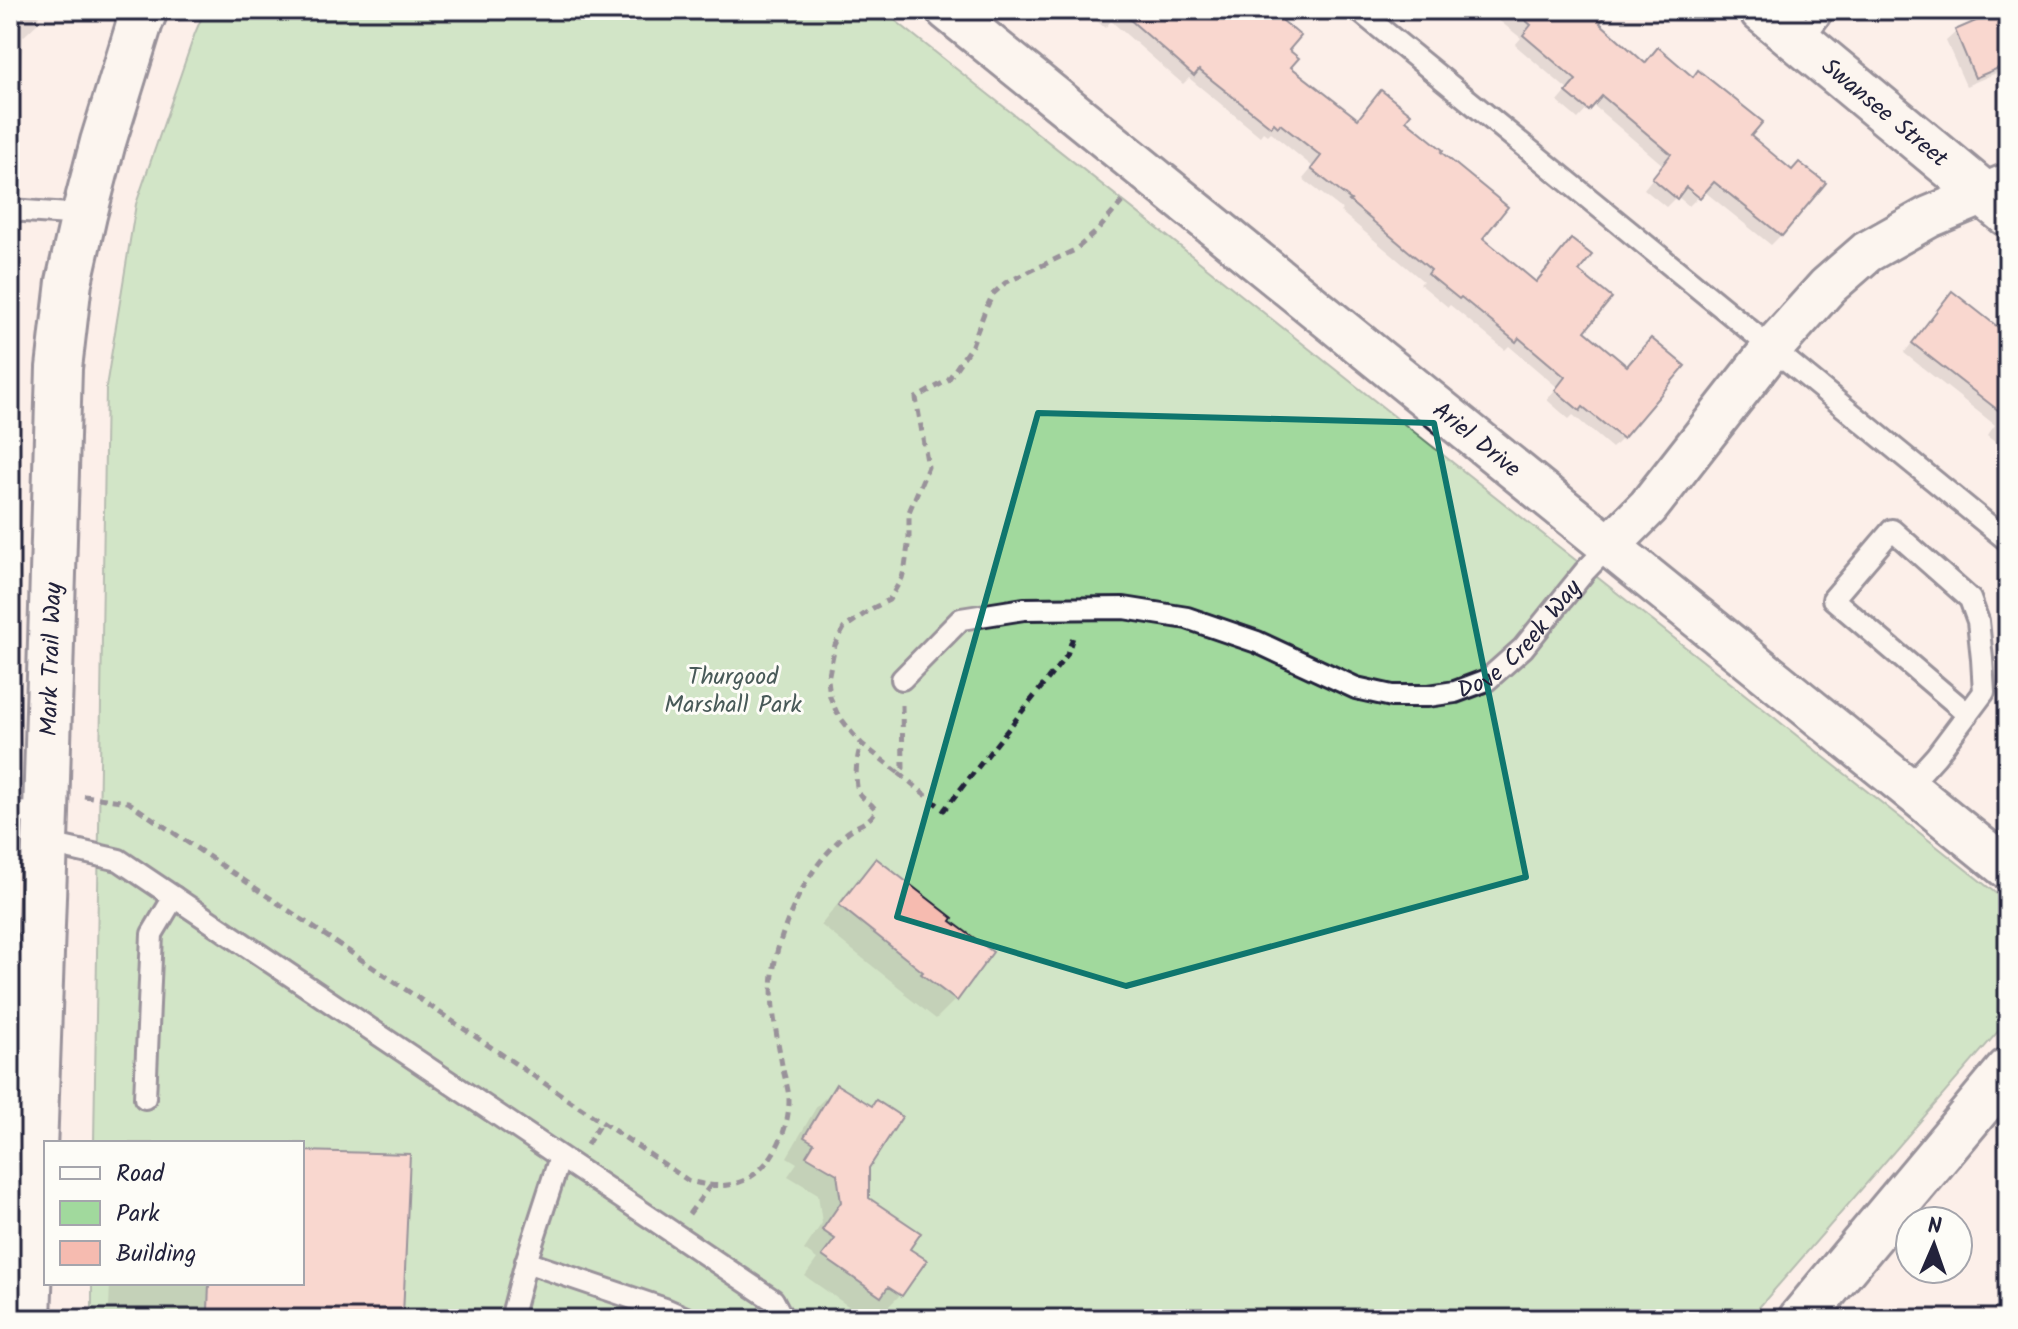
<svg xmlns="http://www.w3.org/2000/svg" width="2018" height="1329" font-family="Kalam,sans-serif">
<rect width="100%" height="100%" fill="#fcefe9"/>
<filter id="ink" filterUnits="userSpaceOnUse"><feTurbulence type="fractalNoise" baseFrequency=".0125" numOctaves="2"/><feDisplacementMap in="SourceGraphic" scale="16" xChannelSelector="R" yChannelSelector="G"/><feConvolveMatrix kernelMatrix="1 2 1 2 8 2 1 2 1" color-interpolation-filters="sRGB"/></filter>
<g filter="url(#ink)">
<polygon fill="#a1d99d" stroke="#627e6c" stroke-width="2" points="205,10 882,10 2008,903 2008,1020 1749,1319 92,1319 92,1283 302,1283 302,1143 94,1143 106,387 136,204 195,33"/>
<g fill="#0003">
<polygon points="10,10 39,10 38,23 23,37 19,101 10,110"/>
<polygon points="1084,10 1230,10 1286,50 1289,68 1357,121 1403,121 1480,238 1535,284 1576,271 1582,331 1622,438 1612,448 1573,415 1569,419 1547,400 1557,387 1509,346 1505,350 1450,305 1448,307 1420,284 1423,281 1341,212 1343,210 1303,179 1313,167 1270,132 1267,135 1263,132 1260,136 1189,78 1183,84 1111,21 1105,28"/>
<polygon points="1486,10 1608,10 1597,23 1645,65 1748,137 1781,235 1771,245 1704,191 1689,206 1677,196 1666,207 1644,189 1663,165 1592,104 1578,119 1558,102 1568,90 1515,45 1521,38"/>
<polygon points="1968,10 2008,10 2008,68 1966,86 1946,41 1956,32 1974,24"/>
<polygon points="1943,304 2008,338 2008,452 1987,436 1995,425 1904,353"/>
<polygon points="876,861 956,999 936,1019 904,994 905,992 821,925 857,880"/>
<polygon points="836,1087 867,1167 867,1199 907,1249 900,1295 881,1314 869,1306 861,1315 805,1276 817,1259 804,1250 822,1223 818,1194 788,1176 797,1163 787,1157 817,1106"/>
<polygon points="302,1153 401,1315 397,1319 190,1319 190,1311 109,1308 110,1283 302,1283"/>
</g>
<g fill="#f6bbb0" stroke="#22223b" stroke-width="2">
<polygon points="1119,10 1270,10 1301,36 1289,50 1299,58 1291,67 1358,119 1381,90 1411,114 1406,120 1443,150 1441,152 1508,207 1483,238 1536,282 1571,239 1592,255 1579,271 1612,298 1585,331 1627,366 1651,338 1685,366 1623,439 1583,407 1580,411 1555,390 1565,377 1519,338 1516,342 1461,297 1459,299 1428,274 1431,270 1349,201 1351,200 1311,169 1321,156 1280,124 1278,127 1274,123 1271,127 1199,70 1194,76"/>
<polygon points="1513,10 1610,10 1600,23 1645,63 1658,47 1693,77 1698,70 1763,122 1751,136 1792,170 1799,162 1826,183 1782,236 1714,182 1700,198 1686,187 1677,199 1652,178 1671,154 1602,96 1589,111 1566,92 1576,80 1523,35 1531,25"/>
<polygon points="2001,10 2008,10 2008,64 1975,78 1955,30"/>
<polygon points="1952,291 2008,335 2008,418 1912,343"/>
<polygon points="876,858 953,918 951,921 993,952 957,1001 921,974 923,972 839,905"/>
<polygon points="836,1084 872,1106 876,1100 902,1117 869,1168 869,1198 921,1233 910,1249 927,1260 902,1296 888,1287 881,1297 822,1256 835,1239 822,1230 841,1202 837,1174 806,1156 814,1143 804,1137"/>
<polygon points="302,1151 410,1154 403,1316 390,1316 390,1319 237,1319 237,1312 208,1311 209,1283 302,1283"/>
</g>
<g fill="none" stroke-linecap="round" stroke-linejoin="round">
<defs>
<g id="service">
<polyline points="1358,10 2008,541"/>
<polyline points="1801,42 1824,10"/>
<polyline points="10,210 84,215"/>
<path id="s1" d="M902,679L961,619L1024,609L1124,608L1187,618L1257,642L1356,688L1392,696H1428L1455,692L1487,680L1523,648L1585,571L1610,545"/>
<polyline points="1907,788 1936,756 1984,692 1982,659 1978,621 1970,599 1892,530 1833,599 1968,714"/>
<polyline points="10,812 46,813"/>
<polyline points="45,843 119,860 773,1300 783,1319"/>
<polyline points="145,1098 152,934 174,897"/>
<polyline points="526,1262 665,1309 688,1319"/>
<polyline points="511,1319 526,1262 560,1157"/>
</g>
<g id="minor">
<path id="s2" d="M947,10L2008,869"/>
<polyline points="1610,545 1648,507 1773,347 1828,286 1867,252 1929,217 2008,184"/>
</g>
<g id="tertiary">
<path id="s3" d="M1762,10L2008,214"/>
<path id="s4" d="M28,1319L46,813L59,368L69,282L84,215L103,142L140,22L145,10"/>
</g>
<polyline id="secondary" points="1801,1319 2008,1071"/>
</defs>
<use href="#service" stroke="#22223b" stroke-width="26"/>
<use href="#minor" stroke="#22223b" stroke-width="46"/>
<use href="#tertiary" stroke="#22223b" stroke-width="50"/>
<use href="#secondary" stroke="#22223b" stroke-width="50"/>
<g stroke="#22223b" stroke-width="5" stroke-dasharray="8 6" stroke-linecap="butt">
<polyline points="902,705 903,768 899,773 862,744 852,733 837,713 830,697 828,679 835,645 844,628 873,608 889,600 902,578 905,567 909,538 909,512 928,467 916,398 948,380 972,345 984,313 993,294 1005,283 1075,250 1097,231 1123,201"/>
<polyline points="899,773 944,810 1067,655 1074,634"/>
<path d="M84,796L128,802L689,1181C705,1185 721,1188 737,1183C769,1174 789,1132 789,1101C789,1089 784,1076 782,1065C774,1019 765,985 781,939C791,908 808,873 831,849C836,843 842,837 848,832C858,824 870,823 876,810C871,803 867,802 861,796C853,788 856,754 862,744"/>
<polyline points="587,1145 601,1122"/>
<polyline points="689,1214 710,1186"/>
</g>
<use href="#service" stroke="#fdfcf7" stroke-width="20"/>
<use href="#minor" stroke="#fdfcf7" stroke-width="40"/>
<use href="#tertiary" stroke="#fdfcf7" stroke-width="44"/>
<use href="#secondary" stroke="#fdfcf7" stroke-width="44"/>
</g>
</g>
<path d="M0 0H2018V1329H0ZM1038,413L1434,423L1526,877L1126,986L897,917Z" fill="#fcefe9" fill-opacity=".55" fill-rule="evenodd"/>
<path fill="none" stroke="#0f766e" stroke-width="6" stroke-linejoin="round" d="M1038,413L1434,423L1526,877L1126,986L897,917Z"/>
<g text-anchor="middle" stroke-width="6" stroke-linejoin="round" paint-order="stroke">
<g font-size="24" fill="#22223b" stroke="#fdfcf7">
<text dy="8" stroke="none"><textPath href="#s3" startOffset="160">Swansee Street</textPath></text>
<text dy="8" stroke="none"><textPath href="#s2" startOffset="682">Ariel Drive</textPath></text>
<text dy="8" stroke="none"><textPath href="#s1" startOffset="680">Dove Creek Way</textPath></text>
<text dy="8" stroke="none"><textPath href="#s4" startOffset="660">Mark Trail Way</textPath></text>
</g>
<g font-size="24" fill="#485958" stroke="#fdfcf7">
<text x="733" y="684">Thurgood<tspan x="733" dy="28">Marshall Park</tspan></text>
</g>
</g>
<rect width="2018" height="1329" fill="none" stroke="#fdfcf7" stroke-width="40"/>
<rect x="20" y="20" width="1978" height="1289" fill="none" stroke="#22223b" stroke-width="3" filter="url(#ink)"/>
<rect x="44" y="1141" width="260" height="144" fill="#fdfcf7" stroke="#a5a5ac" stroke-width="2"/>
<rect x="60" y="1167" width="40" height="12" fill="#fdfcf7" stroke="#a5a5ac" stroke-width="2"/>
<text x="116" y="1181" font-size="24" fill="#22223b">Road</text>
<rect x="60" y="1201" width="40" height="24" fill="#a1d99d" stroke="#a5a5ac" stroke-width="2"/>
<text x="116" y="1221" font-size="24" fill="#22223b">Park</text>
<rect x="60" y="1241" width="40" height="24" fill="#f6bbb0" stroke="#a5a5ac" stroke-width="2"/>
<text x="116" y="1261" font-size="24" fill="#22223b">Building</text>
<g transform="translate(1934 1245) rotate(2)"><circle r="38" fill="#fdfcf7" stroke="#a5a5ac" stroke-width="2"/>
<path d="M0-6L14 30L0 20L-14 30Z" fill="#22223b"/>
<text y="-12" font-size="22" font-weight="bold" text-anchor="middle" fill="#22223b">N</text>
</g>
</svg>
